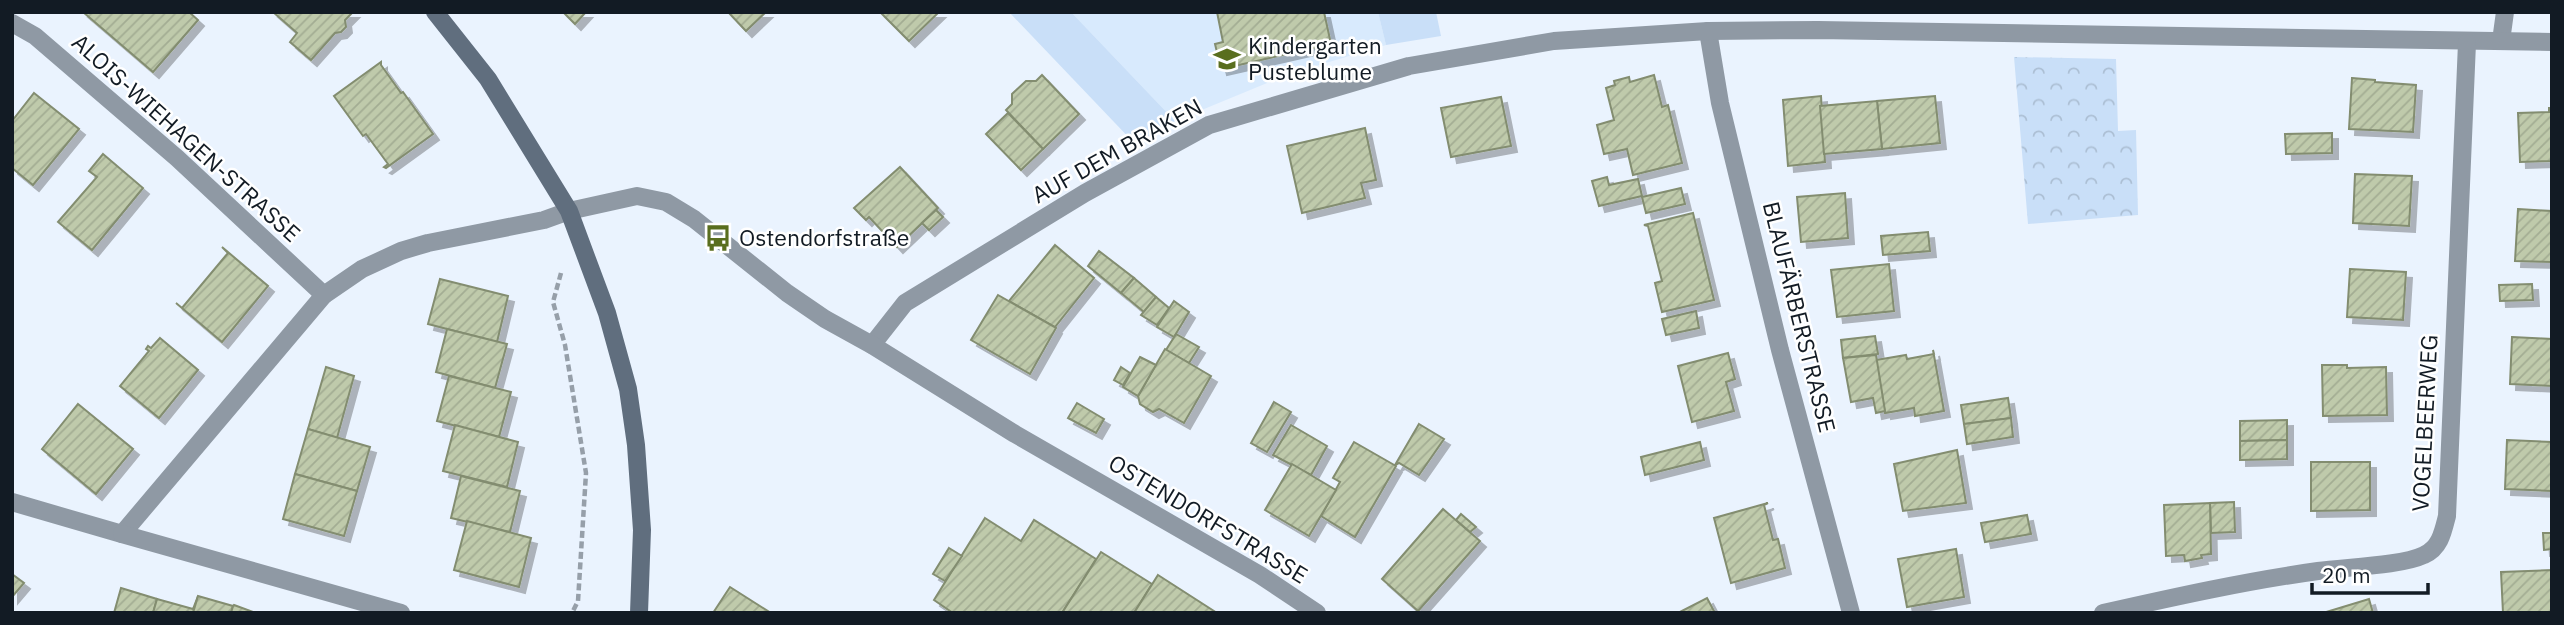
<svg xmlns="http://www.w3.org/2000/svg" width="2564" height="625" font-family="'IBM Plex Sans',sans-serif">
<defs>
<pattern id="park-crowns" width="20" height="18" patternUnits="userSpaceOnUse" patternTransform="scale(1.75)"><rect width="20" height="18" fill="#c9dff8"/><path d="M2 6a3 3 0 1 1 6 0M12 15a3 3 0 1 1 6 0" fill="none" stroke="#acbfd4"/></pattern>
<pattern id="building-hatch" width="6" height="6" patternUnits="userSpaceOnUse" patternTransform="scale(1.75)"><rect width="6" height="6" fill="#bfcaab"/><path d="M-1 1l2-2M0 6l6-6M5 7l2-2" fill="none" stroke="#a3ad93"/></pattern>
<filter id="shadow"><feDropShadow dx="6" dy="6" stdDeviation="0" flood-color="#0004"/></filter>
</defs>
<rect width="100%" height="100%" fill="#eaf3fe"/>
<polygon fill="#d8eafd" points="1071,12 1378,12 1386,45 1289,74 1175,121"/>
<g fill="#c9dff8">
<polygon points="1009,12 1071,12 1175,121 1135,144"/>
<polygon points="1378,12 1436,12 1441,36 1386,45"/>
</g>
<polygon fill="url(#park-crowns)" points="2014,57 2116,59 2118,131 2136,130 2138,215 2028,224"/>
<g fill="url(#building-hatch)" stroke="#838d70" stroke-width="2" filter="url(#shadow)">
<polygon points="83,12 189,12 198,20 153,72"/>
<polygon points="273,12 353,12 345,20 346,27 341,32 335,33 311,60 290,42 297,33"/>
<polygon points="563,12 586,12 575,24"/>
<polygon points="728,12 766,12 746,31"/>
<polygon points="880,12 939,12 909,41"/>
<polygon points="1217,12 1324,12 1331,44 1221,69 1215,44 1223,42"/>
<polygon points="381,62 381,65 401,93 403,92 433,134 386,168 384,167 388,164 366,134 363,136 334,96"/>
<polygon points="1042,75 1079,114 1043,149 1006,110 1012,104 1012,94 1026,81 1036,81"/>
<polygon points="1654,75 1662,107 1668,105 1682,163 1633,175 1627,149 1604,154 1597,125 1614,120 1606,88 1615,85 1614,81 1629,77 1630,82"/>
<polygon points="2352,78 2375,80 2375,82 2416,85 2413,132 2349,129"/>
<polygon points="34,93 79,129 33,185 12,168 12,121"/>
<polygon points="1821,96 1825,162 1788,166 1783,100"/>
<polygon points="1935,96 1940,143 1882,149 1877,101"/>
<polygon points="1501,97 1511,146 1451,157 1441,108"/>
<polygon points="1877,101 1882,149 1824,154 1820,106"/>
<polygon points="2549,108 2552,108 2552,161 2520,162 2518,113 2549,112"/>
<polygon points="1008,113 1043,149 1021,170 986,134"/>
<polygon points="1365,128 1376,180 1361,183 1365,198 1302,213 1287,146"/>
<polygon points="2332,133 2332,153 2286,154 2285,134"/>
<polygon points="103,154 143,188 92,250 58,222 97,177 89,171"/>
<polygon points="900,167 938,208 897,247 869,217 866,220 854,208"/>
<polygon points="2355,174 2412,176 2409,226 2353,223"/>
<polygon points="1607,177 1609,185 1638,179 1642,196 1599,206 1592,181"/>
<polygon points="1681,188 1685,204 1646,213 1642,197"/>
<polygon points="1845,193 1848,238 1801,242 1797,197"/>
<polygon points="2518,209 2552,211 2552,262 2515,261"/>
<polygon points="936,210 943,217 929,230 922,223"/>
<polygon points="1693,213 1714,300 1662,312 1655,283 1662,281 1648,226 1644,225"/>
<polygon points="1928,232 1930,251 1883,255 1881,236"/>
<polygon points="1055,245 1094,278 1055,327 1009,301"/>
<polygon points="222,247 268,286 222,342 176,303 182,308 228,253"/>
<polygon points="1099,251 1134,278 1121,293 1088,266"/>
<polygon points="1889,264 1894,311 1837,317 1831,270"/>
<polygon points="2350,269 2406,272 2403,320 2347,317"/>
<polygon points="1134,278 1156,297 1144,312 1121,293"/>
<polygon points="440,279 508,296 497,342 428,324"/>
<polygon points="2532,284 2533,300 2500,301 2499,285"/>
<polygon points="998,295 1056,328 1030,374 971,340"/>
<polygon points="1156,297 1169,308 1157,325 1141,315"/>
<polygon points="1174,301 1189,312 1174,337 1157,327"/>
<polygon points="1696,311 1699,328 1666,335 1662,319"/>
<polygon points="447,329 507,344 495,388 436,372"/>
<polygon points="1176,334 1199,347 1189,363 1166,350"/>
<polygon points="1875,336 1878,354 1843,358 1841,340"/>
<polygon points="2512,337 2552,339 2552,386 2510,384"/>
<polygon points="160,338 198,370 159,418 120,386 149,351 146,349 148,346 151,348"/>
<polygon points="1165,349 1211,376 1184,423 1159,409 1153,412 1140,404 1138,396"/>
<polygon points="1933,350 1944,411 1915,416 1914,408 1885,413 1876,360 1906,355 1907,359 1934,354"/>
<polygon points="1728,353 1735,379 1726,382 1734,411 1692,422 1678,366"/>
<polygon points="1876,355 1885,411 1876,413 1873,398 1851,402 1843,358"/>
<polygon points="1140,357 1156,365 1138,396 1123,387"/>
<polygon points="2322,365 2347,365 2347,368 2386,367 2387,415 2323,416"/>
<polygon points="326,367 354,376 337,438 308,429"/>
<polygon points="1121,367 1130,373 1123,385 1114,380"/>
<polygon points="449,376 511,392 499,437 437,421"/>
<polygon points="2008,398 2011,418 1964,424 1961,405"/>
<polygon points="1274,402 1291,412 1267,452 1251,443"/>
<polygon points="1077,403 1104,419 1096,433 1068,418"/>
<polygon points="78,404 133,449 96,494 42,449"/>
<polygon points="2011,418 2013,437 1967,444 1964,424"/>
<polygon points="2287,420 2287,440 2240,441 2240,421"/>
<polygon points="1419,424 1444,439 1419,475 1399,463 1395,465"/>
<polygon points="455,425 518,442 507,487 443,471"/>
<polygon points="1291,425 1327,446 1311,475 1273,455"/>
<polygon points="308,429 370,447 357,491 295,474"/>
<polygon points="2287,440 2287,459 2240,460 2240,441"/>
<polygon points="2507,440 2552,442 2552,491 2505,489"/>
<polygon points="1354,442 1396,466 1355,537 1321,516 1340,482 1333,478"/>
<polygon points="1700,442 1704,460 1645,475 1641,457"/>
<polygon points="1957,450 1966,503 1903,511 1894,464"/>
<polygon points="2311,462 2370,462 2370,510 2311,511"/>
<polygon points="1292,464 1336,490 1309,536 1265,510"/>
<polygon points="295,474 357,491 344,536 283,519"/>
<polygon points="461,476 520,491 510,532 451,518"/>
<polygon points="2234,502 2235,532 2211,533 2210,503"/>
<polygon points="1768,503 1764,505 1773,540 1778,539 1785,568 1731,583 1714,518"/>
<polygon points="2210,503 2211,554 2201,555 2202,558 2185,561 2184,555 2166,556 2164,505"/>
<polygon points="1443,509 1480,541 1418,611 1382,579"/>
<polygon points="1461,514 1476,527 1470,532 1456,520"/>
<polygon points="2027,515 2031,534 1985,542 1981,523"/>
<polygon points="985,518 1021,541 1034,520 1096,559 1062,613 953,613 934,600"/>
<polygon points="467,521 531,538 519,587 454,570"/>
<polygon points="2543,533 2552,533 2552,549 2544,550"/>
<polygon points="949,548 962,556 945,581 933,574"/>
<polygon points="1956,549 1964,597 1907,607 1898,559"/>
<polygon points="1101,552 1152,584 1134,613 1062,613"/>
<polygon points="2552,570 2552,613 2503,613 2501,572"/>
<polygon points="12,574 24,583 12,597"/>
<polygon points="1158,575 1217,613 1134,613"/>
<polygon points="730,587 771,613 713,613"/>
<polygon points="121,588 157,599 153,613 114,613"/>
<polygon points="198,596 193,613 153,613 157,599 193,609"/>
<polygon points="198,596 233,606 231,613 193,613"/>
<polygon points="1707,598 1715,613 1678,613"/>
<polygon points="2369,599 2373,613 2323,613"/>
<polygon points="233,606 234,605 256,613 231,613"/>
</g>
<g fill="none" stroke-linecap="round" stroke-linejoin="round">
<polyline stroke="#969fa9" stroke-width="4.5" stroke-dasharray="7 3.5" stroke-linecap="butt" points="561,273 553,302 565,345 586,473 578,601 572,613"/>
<g stroke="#8f99a4" stroke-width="18">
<polyline points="12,23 35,36 177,158 324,295"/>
<polyline points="1708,31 1720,103 1780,350 1851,613"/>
<polyline points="2501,41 2505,12"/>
<polyline points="872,345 905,303 1085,193 1209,125 1409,66 1554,41 1708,31 1818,30 2552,42"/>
<polyline points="12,502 122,534 324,295 362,269 401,251 428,243 544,220 569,211 637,196 666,202 694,219 787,293 825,319 872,345 1015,434 1260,575 1317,613"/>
<polyline points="122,534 401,613"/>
<path d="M2103,613C2174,597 2246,581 2318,571C2345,567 2401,566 2424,555C2440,548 2443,532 2447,516L2467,43"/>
</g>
<polyline stroke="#606e7e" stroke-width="18" points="435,12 488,79 569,211 607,313 628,389 636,445 642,530 639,613"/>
</g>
<defs>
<symbol id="school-bare" viewBox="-9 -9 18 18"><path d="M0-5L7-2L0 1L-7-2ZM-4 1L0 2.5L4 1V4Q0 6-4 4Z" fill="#596e1e" stroke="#fff" stroke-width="2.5" paint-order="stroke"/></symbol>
<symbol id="bus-bare" viewBox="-9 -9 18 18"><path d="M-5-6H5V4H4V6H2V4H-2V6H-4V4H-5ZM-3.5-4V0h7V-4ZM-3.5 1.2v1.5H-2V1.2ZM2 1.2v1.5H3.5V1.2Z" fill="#596e1e" stroke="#fff" stroke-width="2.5" paint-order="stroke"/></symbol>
</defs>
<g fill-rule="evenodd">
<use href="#school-bare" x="1208" y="40" width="38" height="38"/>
<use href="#bus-bare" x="699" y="219" width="38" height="38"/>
</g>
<g text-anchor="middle" stroke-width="5" stroke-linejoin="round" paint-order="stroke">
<g font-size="23" fill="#121b24" stroke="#fff" text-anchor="start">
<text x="1248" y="54">Kindergarten<tspan x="1248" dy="26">Pusteblume</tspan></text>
<text x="739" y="246">Ostendorfstraße</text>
</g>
<g font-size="23" fill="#121b24" stroke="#fff">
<text transform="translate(186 138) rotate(42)" y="8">ALOIS-WIEHAGEN-STRASSE</text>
<text transform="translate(1117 151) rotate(-29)" y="8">AUF DEM BRAKEN</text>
<text transform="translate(1799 317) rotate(76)" y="8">BLAUFÄRBERSTRASSE</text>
<text transform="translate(2425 423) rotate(-87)" y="8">VOGELBEERWEG</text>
<text transform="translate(1208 519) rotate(31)" y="8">OSTENDORFSTRASSE</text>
</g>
</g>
<rect width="2564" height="625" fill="none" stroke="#121b24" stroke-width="28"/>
<path d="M2312 583v10h116v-10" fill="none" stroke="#121b24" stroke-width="3.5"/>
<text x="2322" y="583" font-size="21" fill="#121b24" stroke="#ffffff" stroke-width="5" paint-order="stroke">20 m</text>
</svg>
